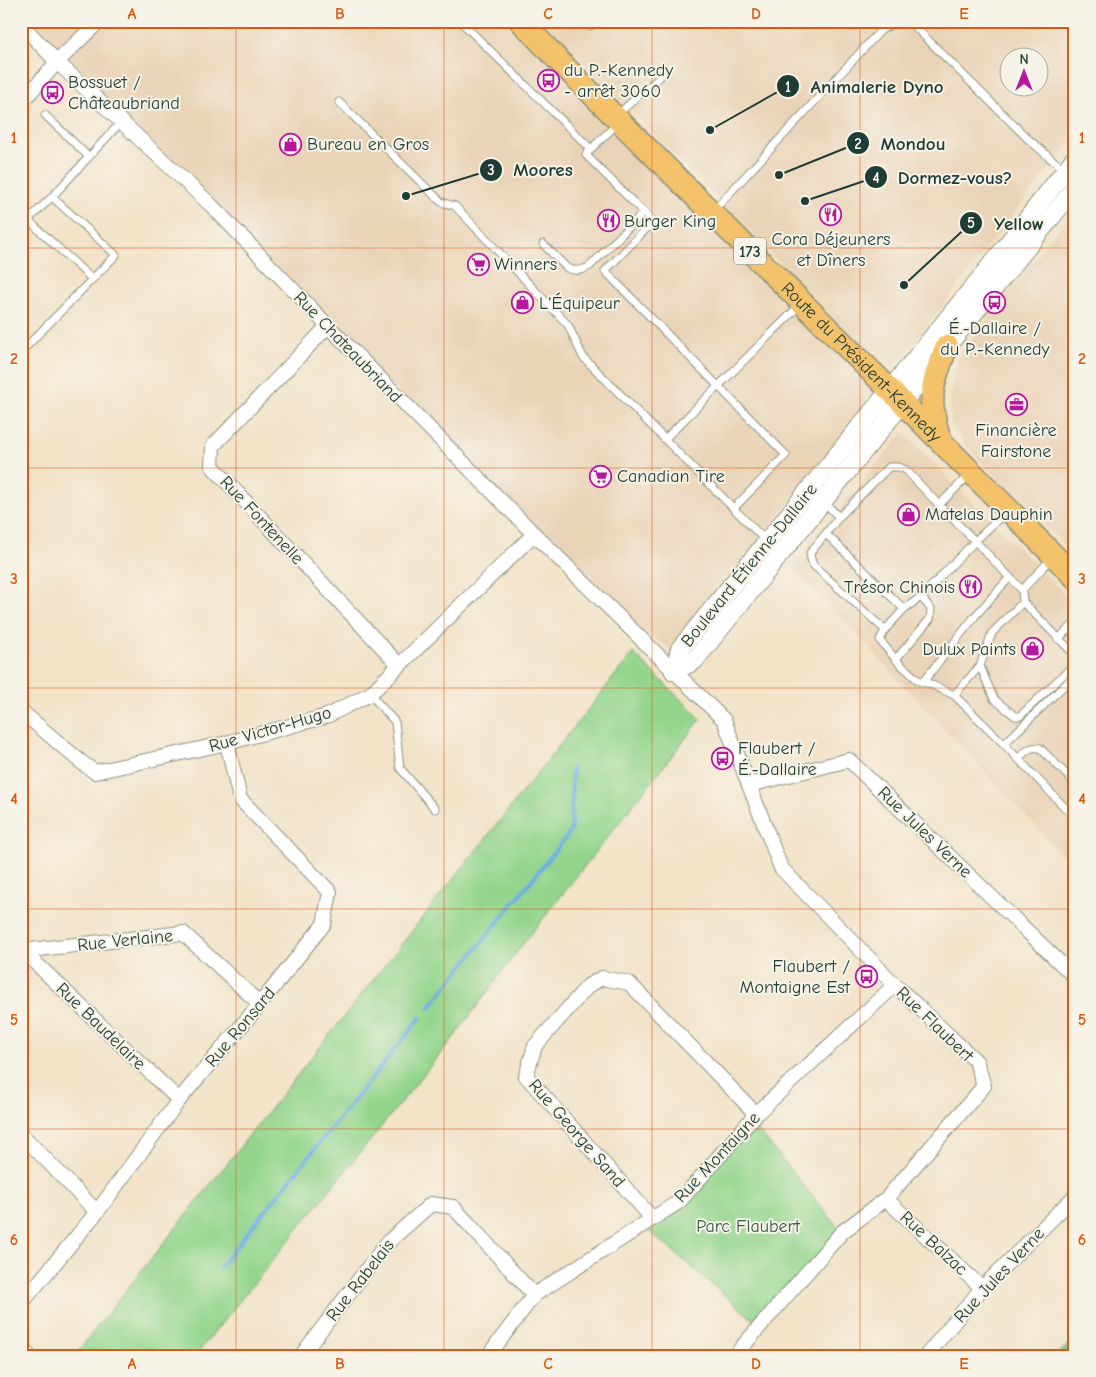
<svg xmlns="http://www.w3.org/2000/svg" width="1096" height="1377" font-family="'Comic Neue',sans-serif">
<rect width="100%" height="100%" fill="#f7f3e8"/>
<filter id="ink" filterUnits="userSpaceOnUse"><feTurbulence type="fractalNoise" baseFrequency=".02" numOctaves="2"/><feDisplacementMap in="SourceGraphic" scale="10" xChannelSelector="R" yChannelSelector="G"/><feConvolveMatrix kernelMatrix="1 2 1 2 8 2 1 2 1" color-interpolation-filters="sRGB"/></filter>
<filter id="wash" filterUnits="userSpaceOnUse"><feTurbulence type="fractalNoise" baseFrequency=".0096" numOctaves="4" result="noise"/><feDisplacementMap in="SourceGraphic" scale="20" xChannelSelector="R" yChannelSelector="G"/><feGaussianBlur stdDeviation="1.12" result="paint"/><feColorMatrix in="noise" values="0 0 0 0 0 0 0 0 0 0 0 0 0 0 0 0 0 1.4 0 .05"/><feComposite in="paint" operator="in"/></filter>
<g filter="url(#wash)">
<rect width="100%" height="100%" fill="#f3e3c9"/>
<g fill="#ead4b8" fill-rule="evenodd">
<polygon points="26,21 512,21 879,392 670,648 647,634 550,545"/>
<path d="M542,21H1075V137L1010,218L890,375ZM1008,58H1038V88H1008Z"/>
<polygon points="1075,208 1075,557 967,447 951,423 950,394 959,356"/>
<polygon points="903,432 1075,605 1075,869 793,566"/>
</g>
<g fill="#93d58c" stroke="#598960">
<polygon points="633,653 701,719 519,949 454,1037 195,1356 74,1356"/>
<polygon points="750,1121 842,1232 761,1326 642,1225 680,1201"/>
</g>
<polygon fill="#76b678" stroke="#4a7a56" points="1075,1338 1075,1356 1056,1356"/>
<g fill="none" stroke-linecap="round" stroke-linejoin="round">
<g stroke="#6aaddf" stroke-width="4">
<polyline points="429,1008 571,831 572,768"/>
<polyline points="220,1267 420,1018"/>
</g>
</g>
</g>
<g filter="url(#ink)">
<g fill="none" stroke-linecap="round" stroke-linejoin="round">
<defs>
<g id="service">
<polyline points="460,21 591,149 617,124"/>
<polyline points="909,21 1027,138 1064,170"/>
<polyline points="590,26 595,21"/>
<polyline points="339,102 441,202 455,206 568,325 583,357 767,542"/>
<polyline points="45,115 89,157"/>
<polyline points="617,115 663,74"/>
<polyline points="591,149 586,155 653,222 605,271 786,455 734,508"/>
<polyline points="52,197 28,220 92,279"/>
<polyline points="714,210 881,30 897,21"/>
<path d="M543,244L567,268C575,272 582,271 590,266L644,212"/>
<polyline points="21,352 116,255 52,197 121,122"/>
<polyline points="665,439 800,305"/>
<polyline points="823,501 839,517 810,553 811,559 813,565 885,630 880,640 882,643 899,663 919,681 930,684 954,695"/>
<polyline points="939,505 975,541 1006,512"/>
<polyline points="839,517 889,467 898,467 906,470 939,505 969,475"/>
<polyline points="826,534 904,609 885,630"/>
<polyline points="1022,590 1023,602 1075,655"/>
<polyline points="1023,602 992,633 980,666 994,699 1015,716 1020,716 1075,664"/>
<polyline points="904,609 921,597 975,541 1022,590 1052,558"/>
<polyline points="1058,639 1075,623"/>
<polyline points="896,659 930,619 931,609 921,597"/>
<polyline points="980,666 954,695 1004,744"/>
<polyline points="1075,675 1004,744 1075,818"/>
<polyline points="923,682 976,615 1010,577"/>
<polyline points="370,694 395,722 400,768 435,809"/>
<path d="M1018,759C1025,752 1029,746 1040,748L1075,783"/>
</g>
<g id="minor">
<polyline points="21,24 57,62 212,206 328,326 534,534 724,720 781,868 895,985 976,1061 984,1086 886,1199 842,1232 742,1347 736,1356"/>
<polyline points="21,103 57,62 99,21"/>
<polyline points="328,326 213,446 212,466 399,665"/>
<polyline points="21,711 81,762 95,772 227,743 327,716 370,694 534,534"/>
<polyline points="749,785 849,760 1075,977"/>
<polyline points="21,951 183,933 260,1004"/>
<polyline points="23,951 179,1100"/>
<polyline points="21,1134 97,1212"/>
<polyline points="886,1199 982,1288"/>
<polyline points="652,1218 526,1076 535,1046 588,986 602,978 629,983 756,1114"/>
<polyline points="21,1304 97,1212 179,1100 260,1004 324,924 330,892 240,799 227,743"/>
<polyline points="21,1348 29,1356"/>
<polyline points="301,1356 387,1243 431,1204 453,1207 534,1295"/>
<polyline points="488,1356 534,1295 680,1201 756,1114 895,985"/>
<polyline points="926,1356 982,1288 1075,1196"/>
</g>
<g id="tertiary">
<polyline points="674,671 680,649 992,264 1075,158"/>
<polyline points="674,671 694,661 916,386 947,346 1075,188"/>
</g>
<g id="primary">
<path id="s1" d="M521,21L559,61L880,380L1075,577"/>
<path d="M940,439C926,400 932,383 947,346"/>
</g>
</defs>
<use href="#service" stroke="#89907e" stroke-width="9"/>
<use href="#minor" stroke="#89907e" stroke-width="16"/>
<use href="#tertiary" stroke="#89907e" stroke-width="20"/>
<use href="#primary" stroke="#89907e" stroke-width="25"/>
<use href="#service" stroke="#fff" stroke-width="7"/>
<use href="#minor" stroke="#fff" stroke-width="14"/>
<use href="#tertiary" stroke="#fff" stroke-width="18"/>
<use href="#primary" stroke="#f3c26a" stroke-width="22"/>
</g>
</g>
<path fill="none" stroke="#de580e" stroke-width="1" stroke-opacity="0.55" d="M236,21V1356M444,21V1356M652,21V1356M860,21V1356M21,248H1075M21,468H1075M21,688H1075M21,909H1075M21,1129H1075"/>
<defs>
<symbol id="bus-ring" viewBox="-11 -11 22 22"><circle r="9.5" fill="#f7f3e8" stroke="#b5179e" stroke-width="1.5"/><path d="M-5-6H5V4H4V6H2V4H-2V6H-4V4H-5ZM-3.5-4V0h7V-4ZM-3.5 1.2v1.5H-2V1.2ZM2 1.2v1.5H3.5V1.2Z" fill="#b5179e"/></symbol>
<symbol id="shop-ring" viewBox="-11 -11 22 22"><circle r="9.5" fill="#f7f3e8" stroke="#b5179e" stroke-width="1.5"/><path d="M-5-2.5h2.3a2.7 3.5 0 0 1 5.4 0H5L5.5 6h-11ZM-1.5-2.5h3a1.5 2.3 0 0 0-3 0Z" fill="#b5179e"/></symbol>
<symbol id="restaurant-ring" viewBox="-11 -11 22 22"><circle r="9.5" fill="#f7f3e8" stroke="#b5179e" stroke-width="1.5"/><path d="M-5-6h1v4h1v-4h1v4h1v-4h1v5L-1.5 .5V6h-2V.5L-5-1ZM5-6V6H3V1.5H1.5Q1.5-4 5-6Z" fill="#b5179e"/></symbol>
<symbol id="supermarket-ring" viewBox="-11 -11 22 22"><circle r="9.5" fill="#f7f3e8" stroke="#b5179e" stroke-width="1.5"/><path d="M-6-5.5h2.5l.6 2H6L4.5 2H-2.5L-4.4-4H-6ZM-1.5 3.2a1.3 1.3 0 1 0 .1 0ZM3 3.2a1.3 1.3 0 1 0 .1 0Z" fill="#b5179e"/></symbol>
<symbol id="office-ring" viewBox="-11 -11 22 22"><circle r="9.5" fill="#f7f3e8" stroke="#b5179e" stroke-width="1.5"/><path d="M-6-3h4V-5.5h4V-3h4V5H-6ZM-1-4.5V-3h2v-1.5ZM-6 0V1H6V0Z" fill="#b5179e"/></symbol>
</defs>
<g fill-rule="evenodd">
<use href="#bus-ring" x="536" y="68" width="25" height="25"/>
<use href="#bus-ring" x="40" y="80" width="25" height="25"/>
<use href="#shop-ring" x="278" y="132" width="25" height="25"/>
<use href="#restaurant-ring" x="818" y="202" width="25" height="25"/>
<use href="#restaurant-ring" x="596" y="208" width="25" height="25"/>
<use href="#supermarket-ring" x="466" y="252" width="25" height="25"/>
<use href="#shop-ring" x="510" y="290" width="25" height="25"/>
<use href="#bus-ring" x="982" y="290" width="25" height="25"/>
<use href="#office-ring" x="1004" y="392" width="25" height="25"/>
<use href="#supermarket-ring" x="588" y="464" width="25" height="25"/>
<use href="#shop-ring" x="896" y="502" width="25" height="25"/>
<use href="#restaurant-ring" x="958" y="574" width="25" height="25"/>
<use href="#shop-ring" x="1020" y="636" width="25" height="25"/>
<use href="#bus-ring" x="710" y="746" width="25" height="25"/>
<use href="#bus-ring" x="854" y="964" width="25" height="25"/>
</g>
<g text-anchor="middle" stroke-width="4" stroke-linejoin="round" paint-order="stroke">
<rect fill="#f7f3e8" stroke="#60746a" stroke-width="1" x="734" y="237.5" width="32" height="27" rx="4"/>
<g font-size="16" font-weight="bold" fill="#1f3d34">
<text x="750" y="257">173</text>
</g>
<g font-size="18" fill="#1f3d34" stroke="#f7f3e8" text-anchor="start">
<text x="564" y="76">du P.-Kennedy<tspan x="564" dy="21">- arrêt 3060</tspan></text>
<text x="68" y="88">Bossuet /<tspan x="68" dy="21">Châteaubriand</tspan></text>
<text x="307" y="150">Bureau en Gros</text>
<text x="624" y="227">Burger King</text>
<text x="831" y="245" text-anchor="middle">Cora Déjeuners<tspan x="831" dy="21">et Dîners</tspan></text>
<text x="494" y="270">Winners</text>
<text x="539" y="309">L'Équipeur</text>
<text x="995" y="334" text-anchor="middle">É.-Dallaire /<tspan x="995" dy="21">du P.-Kennedy</tspan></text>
<text x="1016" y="436" text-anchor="middle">Financière<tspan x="1016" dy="21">Fairstone</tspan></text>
<text x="617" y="482">Canadian Tire</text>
<text x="925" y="520">Matelas Dauphin</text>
<text x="955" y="593" text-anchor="end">Trésor Chinois</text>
<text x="1016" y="655" text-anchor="end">Dulux Paints</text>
<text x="738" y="754">Flaubert /<tspan x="738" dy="21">É.-Dallaire</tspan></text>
<text x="850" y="972" text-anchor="end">Flaubert /<tspan x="850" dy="21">Montaigne Est</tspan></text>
</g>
<g font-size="18" fill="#1f3d34" stroke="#f7f3e8">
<text transform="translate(348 347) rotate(46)" y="6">Rue Chateaubriand</text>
<text dy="6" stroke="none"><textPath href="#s1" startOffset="482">Route du Président-Kennedy</textPath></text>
<text transform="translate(262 520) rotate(47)" y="6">Rue Fontenelle</text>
<text transform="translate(749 565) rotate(-51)" y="6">Boulevard Étienne-Dallaire</text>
<text transform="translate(270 729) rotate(-16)" y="6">Rue Victor-Hugo</text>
<text transform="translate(925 832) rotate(44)" y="6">Rue Jules Verne</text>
<text transform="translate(125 940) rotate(-6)" y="6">Rue Verlaine</text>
<text transform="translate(935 1024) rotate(44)" y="6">Rue Flaubert</text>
<text transform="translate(101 1026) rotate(44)" y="6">Rue Baudelaire</text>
<text transform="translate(240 1027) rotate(-50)" y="6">Rue Ronsard</text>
<text transform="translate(577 1133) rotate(49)" y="6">Rue George Sand</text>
<text transform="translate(717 1157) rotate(-47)" y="6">Rue Montaigne</text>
<text transform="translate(934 1243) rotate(43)" y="6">Rue Balzac</text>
<text transform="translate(999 1275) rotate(-47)" y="6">Rue Jules Verne</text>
<text transform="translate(360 1280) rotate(-52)" y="6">Rue Rabelais</text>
</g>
<g font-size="18" fill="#365b46" stroke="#f7f3e8">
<text x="748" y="1232">Parc Flaubert</text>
</g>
</g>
<path fill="none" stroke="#1f3d34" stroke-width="2" d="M710 130L788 86M779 175L858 143M406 196L491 170M805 201L876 177M904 285L971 223"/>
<g fill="#1f3d34" stroke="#f7f3e8" stroke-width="2">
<circle cx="710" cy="130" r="5"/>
<circle cx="779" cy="175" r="5"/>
<circle cx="406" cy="196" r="5"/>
<circle cx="805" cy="201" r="5"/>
<circle cx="904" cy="285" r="5"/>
<circle cx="788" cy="86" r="12"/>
<circle cx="858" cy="143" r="12"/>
<circle cx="491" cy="170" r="12"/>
<circle cx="876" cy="177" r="12"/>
<circle cx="971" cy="223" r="12"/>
</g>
<g font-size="15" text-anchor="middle" font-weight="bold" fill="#fff">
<text x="788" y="92">1</text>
<text x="858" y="149">2</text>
<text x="491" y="175">3</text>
<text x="876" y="183">4</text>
<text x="971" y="228">5</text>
</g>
<g font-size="19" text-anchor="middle" font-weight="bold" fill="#1f3d34" stroke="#f7f3e8" stroke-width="4" stroke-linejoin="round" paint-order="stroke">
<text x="877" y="93">Animalerie Dyno</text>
<text x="913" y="150">Mondou</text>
<text x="543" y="176">Moores</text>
<text x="955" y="184">Dormez-vous?</text>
<text x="1019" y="230">Yellow</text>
</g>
<rect width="1096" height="1377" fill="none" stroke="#f7f3e8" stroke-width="55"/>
<g transform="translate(1024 72)"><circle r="24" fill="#f7f3e8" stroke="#a1aaa0"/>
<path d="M0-4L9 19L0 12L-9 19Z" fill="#b5179e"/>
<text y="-8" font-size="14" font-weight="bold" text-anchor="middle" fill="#1f3d34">N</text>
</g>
<rect x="28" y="28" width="1040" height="1322" fill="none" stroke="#de580e" stroke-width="2"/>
<g font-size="16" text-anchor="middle" font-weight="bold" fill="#de580e">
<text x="132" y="19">A</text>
<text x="340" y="19">B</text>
<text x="548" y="19">C</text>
<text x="756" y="19">D</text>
<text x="964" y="19">E</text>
<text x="14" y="143">1</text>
<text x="1082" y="143">1</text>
<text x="14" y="364">2</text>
<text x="1082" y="364">2</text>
<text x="14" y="584">3</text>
<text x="1082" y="584">3</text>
<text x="14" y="804">4</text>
<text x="1082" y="804">4</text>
<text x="14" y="1025">5</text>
<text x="1082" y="1025">5</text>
<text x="14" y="1245">6</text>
<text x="1082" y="1245">6</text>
<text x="132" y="1369">A</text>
<text x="340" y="1369">B</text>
<text x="548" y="1369">C</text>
<text x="756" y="1369">D</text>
<text x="964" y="1369">E</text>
</g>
</svg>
